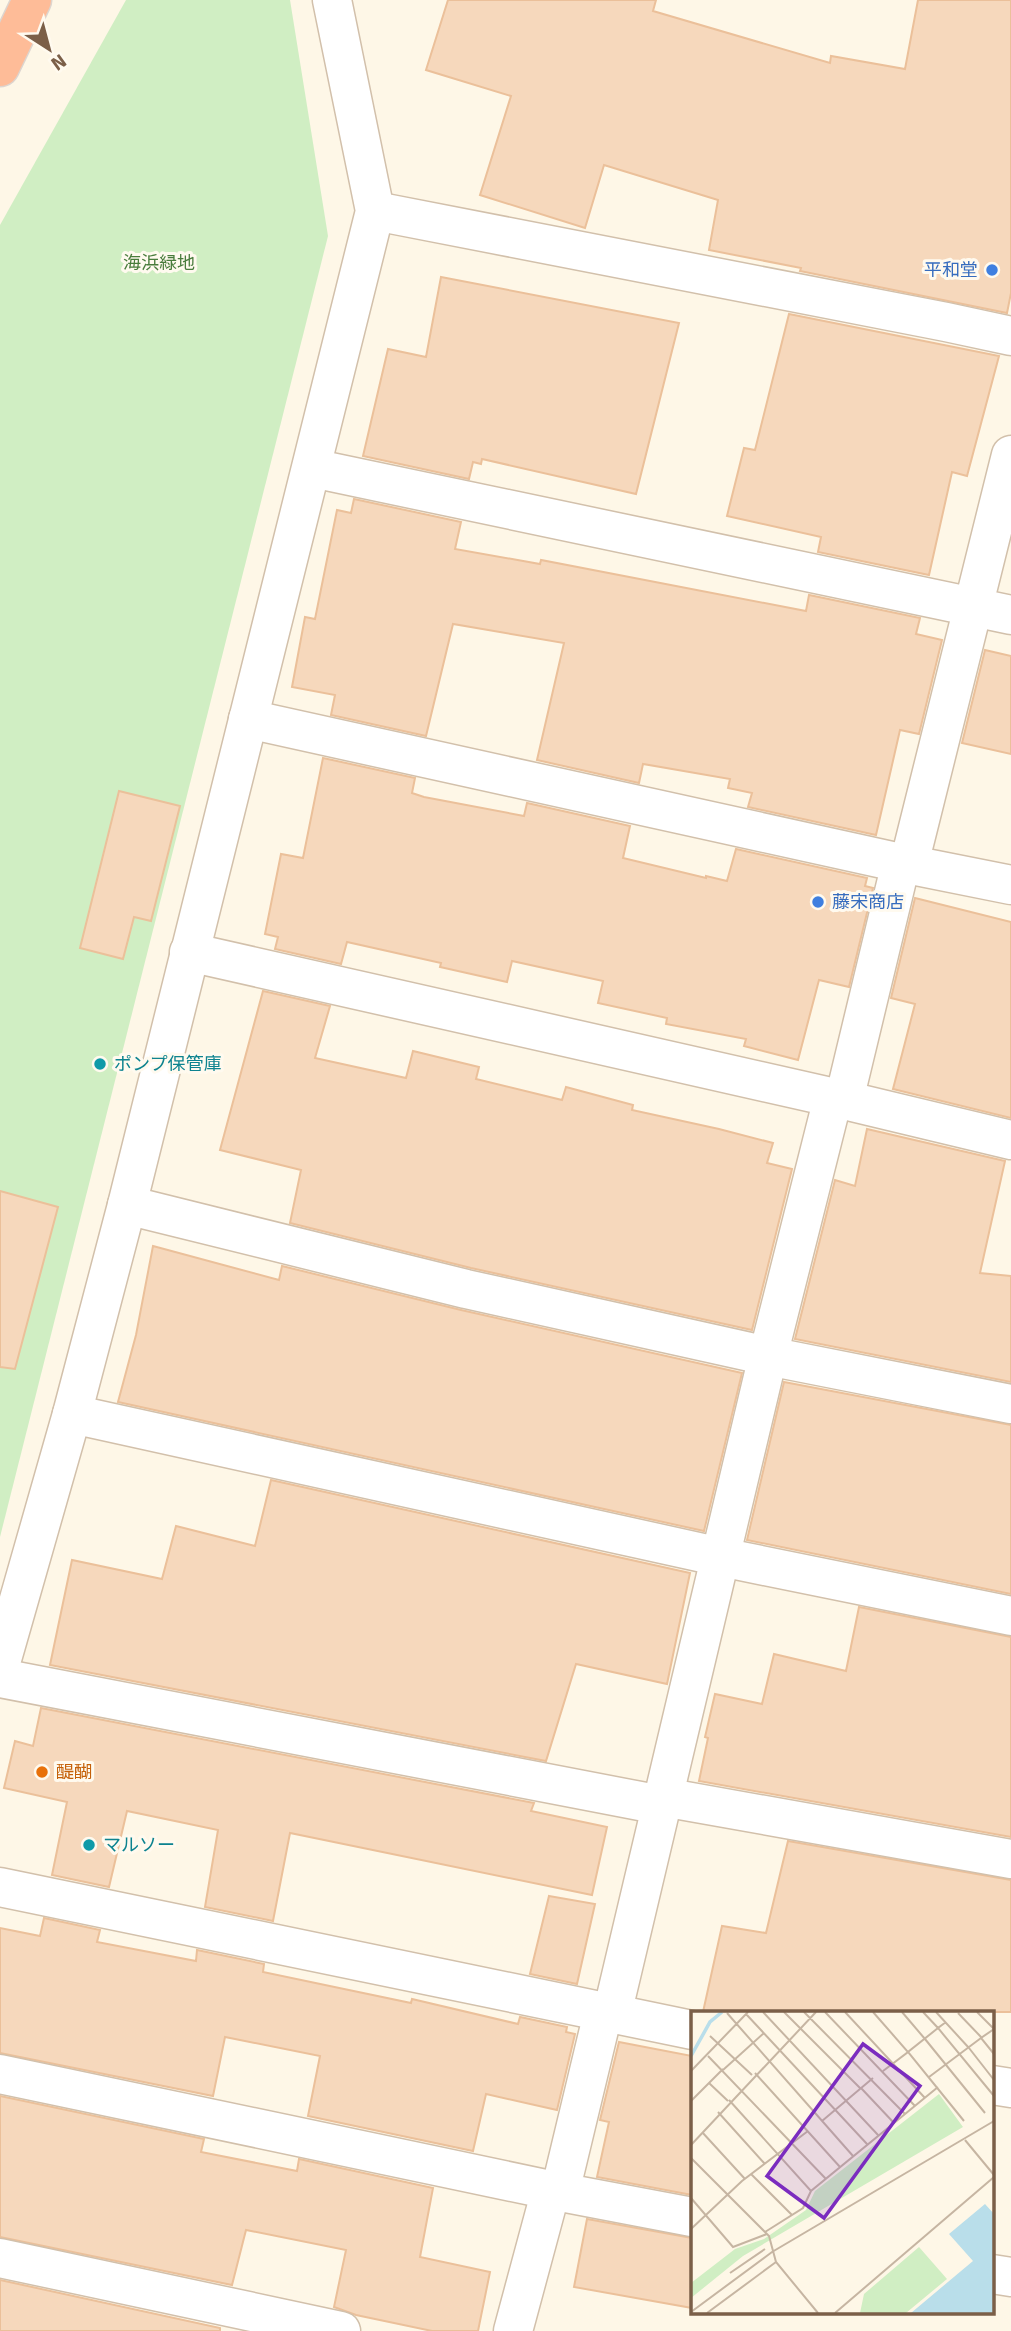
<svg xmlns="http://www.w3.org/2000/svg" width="1011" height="2331" font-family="Signika,'Noto Sans JP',sans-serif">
<rect width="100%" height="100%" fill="#fef7e7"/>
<polygon fill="#d0eec3" points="126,0 290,0 328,236 0,1537 0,225"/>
<g fill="#f6d8bc" stroke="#ebc09a" stroke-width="2">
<polygon points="448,0 656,0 653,11 830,63 831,56 905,69 918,0 1011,0 1011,293 1007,313 800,271 801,268 709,250 718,200 604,165 585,228 480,195 511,96 426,70"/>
<polygon points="441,277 679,323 636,494 482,459 481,464 473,462 469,479 363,456 388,349 426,357"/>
<polygon points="789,314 999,356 967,476 952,472 929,575 818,552 821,537 727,516 744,448 755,450"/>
<polygon points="354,499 461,522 455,549 540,564 541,560 806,611 809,595 920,618 916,634 942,640 919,734 900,730 876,835 748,807 752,793 728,788 730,779 643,764 639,783 537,760 564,643 453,624 426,736 331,715 335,695 292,687 305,617 315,619 337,510 351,513"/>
<polygon points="985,650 1011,656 1011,754 962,743"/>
<polygon points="323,758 415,778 412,793 424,797 524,816 527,803 630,826 623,858 706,878 706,876 727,881 736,849 867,878 865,886 873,888 849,987 819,980 798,1060 744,1046 746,1039 666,1024 667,1018 598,1003 603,981 512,961 507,982 440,967 441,963 347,942 341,964 275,949 278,937 265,934 281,854 303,858"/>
<polygon points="119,791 180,806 151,921 134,917 123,959 80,948"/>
<polygon points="915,898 1011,922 1011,1118 893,1089 915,1004 891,998"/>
<polygon points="263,991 330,1006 315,1058 406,1078 413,1051 479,1067 476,1079 562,1100 566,1087 633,1105 632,1110 719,1129 773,1143 767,1163 792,1169 752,1330 471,1268 290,1223 301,1170 220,1150"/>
<polygon points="867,1129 1005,1161 980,1273 1011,1276 1011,1382 795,1339 835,1180 855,1186"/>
<polygon points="0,1191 58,1207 15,1369 0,1367"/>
<polygon points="153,1246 279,1280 282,1266 461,1310 742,1373 704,1531 118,1402 136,1335"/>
<polygon points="784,1382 1011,1425 1011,1594 747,1540"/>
<polygon points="271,1480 690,1573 667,1684 576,1664 546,1761 50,1665 72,1560 162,1579 176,1526 255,1546"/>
<polygon points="859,1607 1011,1637 1011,1837 699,1781 708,1738 705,1737 715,1694 762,1704 774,1654 846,1671"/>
<polygon points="41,1708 534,1803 531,1811 607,1827 592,1895 290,1833 273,1921 205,1907 218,1830 127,1811 109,1887 52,1875 67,1802 4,1788 15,1741 33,1746"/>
<polygon points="788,1841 1011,1880 1011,2012 703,2012 722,1926 766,1933"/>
<polygon points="549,1896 595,1904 577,1984 530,1974"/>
<polygon points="44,1918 100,1930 97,1942 196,1961 197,1950 264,1964 263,1972 325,1985 411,2003 412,1999 518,2024 520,2017 567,2027 566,2032 575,2034 557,2110 486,2094 473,2151 308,2116 320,2056 225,2037 213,2096 0,2053 0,1928 40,1936"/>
<polygon points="619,2042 692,2056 692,2195 597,2177 609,2122 600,2120"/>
<polygon points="0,2096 204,2139 201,2152 297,2171 299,2159 433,2188 420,2257 490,2272 478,2331 432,2331 356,2315 334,2307 346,2250 246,2230 232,2285 0,2237"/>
<polygon points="587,2219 692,2238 692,2308 574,2287"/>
<polygon points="0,2280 220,2328 220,2331 0,2331"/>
</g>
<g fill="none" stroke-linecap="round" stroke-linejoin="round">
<defs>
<g id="street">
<polyline points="375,211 946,322 1011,336"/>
<polyline points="312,468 1011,615"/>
<polyline points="248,719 901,863 1011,885"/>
<polyline points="909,864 1011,455"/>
<polyline points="189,952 844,1100 1011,1140"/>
<polyline points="844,1100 901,863"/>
<polyline points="127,1205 466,1289 768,1356 1011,1404"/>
<polyline points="72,1414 721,1557 1011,1616"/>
<polyline points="0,1666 72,1414 127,1205 375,211 332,0"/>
<polyline points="0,1678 661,1805"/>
<polyline points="663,1797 1011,1859"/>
<polyline points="0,1887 692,2030"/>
<polyline points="612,2014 768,1356 833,1098"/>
<polyline points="0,2074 560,2192 692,2217"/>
<polyline points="992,2085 1011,2088"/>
<polyline points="560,2192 603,2013"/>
<polyline points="0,2258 341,2331"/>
<polyline points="992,2274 1011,2277"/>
<polyline points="513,2331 551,2190"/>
</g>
<polyline id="highway" points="0,67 32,0"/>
</defs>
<use href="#street" stroke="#d2c0ab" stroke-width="41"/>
<use href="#highway" stroke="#ddd5cf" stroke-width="41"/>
<use href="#street" stroke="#fff" stroke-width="38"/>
<use href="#highway" stroke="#febc98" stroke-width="38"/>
</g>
<g fill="#3f7fe0" stroke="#fffaef" stroke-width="2.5">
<circle cx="992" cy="270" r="7"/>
<circle cx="818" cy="902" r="7"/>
</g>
<g fill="#0f9aa8" stroke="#fffaef" stroke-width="2.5">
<circle cx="100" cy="1064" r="7"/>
<circle cx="89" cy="1845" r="7"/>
</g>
<circle fill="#e8710a" stroke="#fffaef" stroke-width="2.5" cx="42" cy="1772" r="7"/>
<g text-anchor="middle" stroke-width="6" stroke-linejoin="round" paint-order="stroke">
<g font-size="18" fill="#497c3c" stroke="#fffaef">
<text x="159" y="269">海浜緑地</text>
</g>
<g font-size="18" fill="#366cbe" stroke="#fffaef" text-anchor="end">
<text x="978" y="276">平和堂</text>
<text x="832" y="908" text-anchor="start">藤宋商店</text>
</g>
<g font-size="18" fill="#0d838f" stroke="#fffaef" text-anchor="start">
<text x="114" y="1070">ポンプ保管庫</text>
<text x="103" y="1851">マルソー</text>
</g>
<g font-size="18" fill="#c56008" stroke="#fffaef" text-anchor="start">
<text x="56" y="1778">醍醐</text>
</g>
</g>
<g transform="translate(691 2011)">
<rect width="303" height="303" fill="#fef7e7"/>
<path d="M248,83L272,116L52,245L0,287V272L44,238L73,228L115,199L124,180ZM228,236L256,268L215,302H169L173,283Z" fill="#d0eec3"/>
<path d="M294,193L303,203V302H220L282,250L258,223Z" fill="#b9deea"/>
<path fill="none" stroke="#b9deea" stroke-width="3.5" d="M0,45L19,11L31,1"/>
<path fill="none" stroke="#c6b5a2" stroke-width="2" d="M72,1L187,124M93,1L170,78M113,1L214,103M134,1L224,95M154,1L234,87M182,1L217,41L192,60M211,1L234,28M232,1L247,17L217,41L273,110M245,1L278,37M286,1L303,18M36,2L162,145M267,2L291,27M55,3L176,133M255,11L247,17L303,85M303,18L290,27L303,43M19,25L61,64M234,28L294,102M278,37L303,69M17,45L135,168M32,59L73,22M0,60L57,1M64,62L149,156M238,66L290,27M18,72L37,90M170,77L203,112M38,89L120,180M0,90L32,58M27,101L74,153M131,110L182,67M11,121L54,168M274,129L303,164M0,134L125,1M0,147L78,225L85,251L127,302M60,163L101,204M0,187L42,236L76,223M0,218L51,170L117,120M74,221L112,197L120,180L247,76M39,262L74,238M0,301L81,241L303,110M16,302L85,251M144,302L303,166"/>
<path fill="#7b2cbf" fill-opacity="0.15" stroke="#7b2cbf" stroke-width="3.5" d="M172,33L229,75L133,207L76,165Z"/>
<rect width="303" height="303" fill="none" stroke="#7b5f48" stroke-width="3.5"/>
</g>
<g transform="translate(49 49) rotate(144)" stroke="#fffaef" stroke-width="5" paint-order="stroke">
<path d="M0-5L12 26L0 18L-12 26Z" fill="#7b5f48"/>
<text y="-10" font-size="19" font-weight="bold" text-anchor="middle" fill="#7b5f48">N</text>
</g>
</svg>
